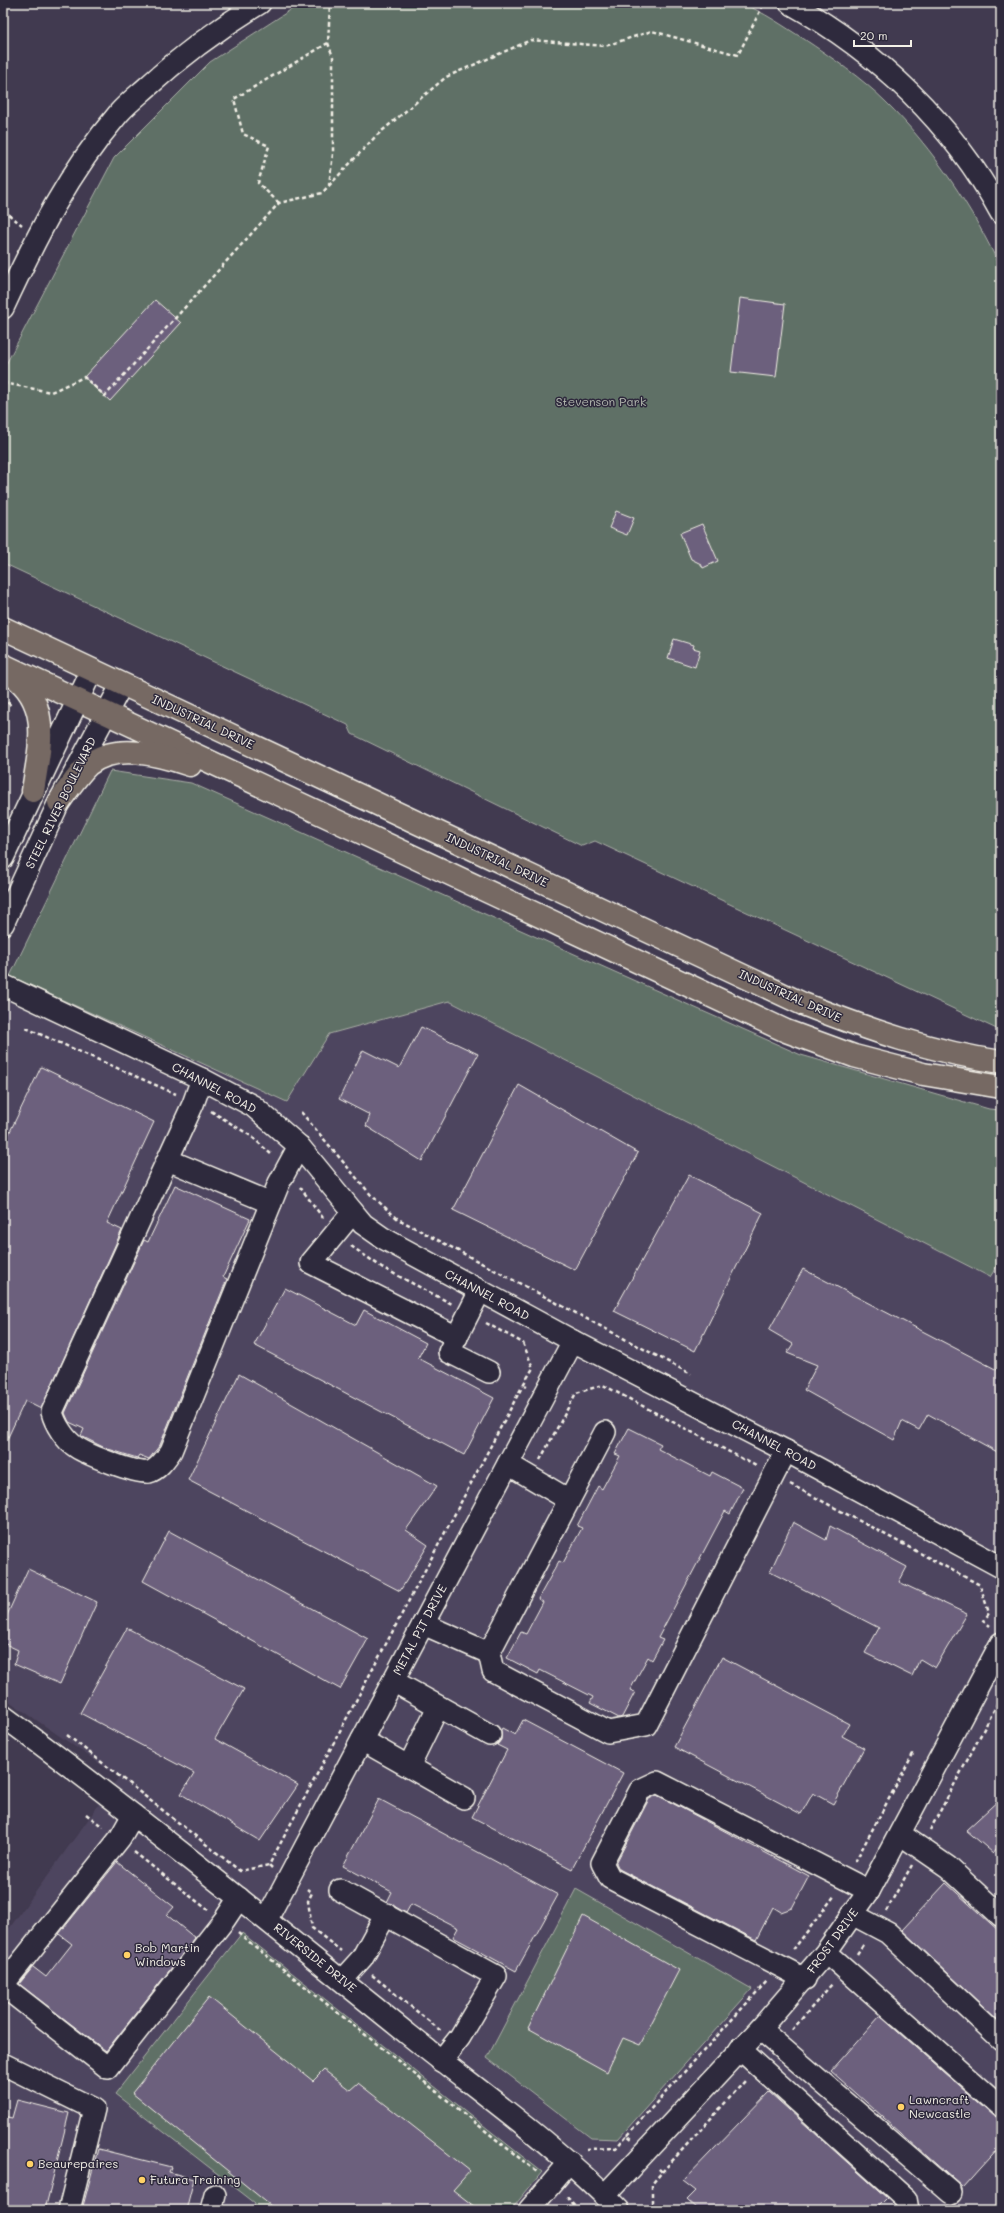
<svg xmlns="http://www.w3.org/2000/svg" width="1004" height="2213" font-family="Mali,sans-serif">
<rect width="100%" height="100%" fill="#413a50"/>
<filter id="ink" filterUnits="userSpaceOnUse"><feTurbulence type="fractalNoise" baseFrequency=".025" numOctaves="2"/><feDisplacementMap in="SourceGraphic" scale="8" xChannelSelector="R" yChannelSelector="G"/><feConvolveMatrix kernelMatrix="1 2 1 2 8 2 1 2 1" color-interpolation-filters="sRGB"/></filter>
<g filter="url(#ink)">
<polygon fill="#4e455e" points="3,973 287,1102 329,1034 449,1001 990,1276 1001,1260 1001,2210 3,2210 3,1937 119,1777 3,1697"/>
<g fill="#5f6f66" stroke="#aab0a7">
<path d="M306,3H741C764,12 783,26 804,39C831,57 863,79 886,102C933,148 974,210 1001,269V1031L595,841L582,846L352,734L348,725L3,563V370L114,158L210,62L295,7Z"/>
<polygon points="110,771 191,783 801,1055 989,1109 1001,1110 1001,1260 990,1277 449,1001 329,1034 287,1102 10,976"/>
<polygon points="576,1889 752,1989 618,2139 591,2138 487,2058"/>
<polygon points="242,1933 542,2172 511,2210 253,2210 255,2203 115,2094"/>
</g>
<g fill="#6c607d" stroke="#f4f1e8">
<polygon points="740,298 785,304 776,377 731,372"/>
<polygon points="155,300 181,323 110,401 84,377"/>
<polygon points="616,511 634,518 627,535 609,528"/>
<polygon points="702,524 718,561 703,568 701,564 691,559 680,533"/>
<polygon points="674,639 694,645 693,648 700,650 695,667 668,658"/>
<polygon points="421,1027 478,1054 422,1161 366,1126 370,1115 339,1099 363,1050 399,1068"/>
<polygon points="41,1067 154,1122 107,1223 122,1230 41,1409 25,1401 3,1448 3,1146"/>
<polygon points="519,1085 638,1153 575,1270 453,1210"/>
<polygon points="689,1175 763,1213 695,1351 614,1311"/>
<polygon points="175,1185 250,1219 223,1277 227,1279 160,1445 149,1459 139,1455 137,1458 105,1448 81,1436 84,1429 69,1422 65,1413 144,1240 148,1242"/>
<polygon points="803,1269 1001,1372 1001,1454 928,1414 919,1430 902,1421 894,1440 804,1390 817,1365 787,1353 793,1344 769,1330"/>
<polygon points="285,1288 356,1325 364,1310 426,1343 418,1358 494,1398 464,1455 254,1345"/>
<polygon points="239,1374 437,1486 406,1530 428,1545 400,1591 188,1480"/>
<polygon points="629,1428 661,1444 658,1449 710,1476 712,1472 743,1488 730,1514 725,1511 658,1638 663,1640 652,1660 648,1657 630,1690 635,1692 622,1717 619,1718 590,1703 593,1697 540,1670 538,1674 507,1658 521,1632 526,1634 543,1602 538,1599 559,1561 563,1563 582,1528 577,1526 598,1486 602,1489 620,1456 615,1454"/>
<polygon points="793,1522 826,1540 830,1526 907,1567 899,1582 967,1614 935,1668 920,1659 912,1676 865,1653 879,1628 770,1572"/>
<polygon points="169,1531 368,1639 340,1689 143,1581"/>
<polygon points="28,1569 97,1602 60,1684 14,1664 18,1650 3,1643 3,1624"/>
<polygon points="127,1628 244,1689 215,1739 298,1785 260,1841 181,1794 194,1773 80,1713"/>
<polygon points="722,1657 849,1724 842,1736 864,1748 833,1804 813,1793 801,1814 674,1747"/>
<polygon points="523,1720 623,1773 572,1869 472,1817 507,1750 497,1745 501,1740 501,1730 502,1728 515,1735"/>
<polygon points="657,1795 809,1876 792,1908 781,1912 773,1907 756,1940 619,1869 616,1863 649,1799"/>
<polygon points="1001,1798 1001,1843 993,1853 966,1830"/>
<polygon points="379,1799 558,1895 516,1971 453,1937 458,1928 411,1904 406,1913 387,1902 392,1892 343,1866"/>
<polygon points="117,1862 174,1907 167,1915 195,1938 106,2051 19,1984 33,1967 46,1977 72,1944 59,1934"/>
<polygon points="946,1883 1001,1933 1001,2023 902,1930"/>
<polygon points="583,1916 679,1970 640,2045 623,2038 607,2072 528,2028"/>
<polygon points="209,1997 313,2081 324,2070 350,2090 358,2083 470,2171 453,2190 479,2210 276,2210 132,2093"/>
<polygon points="880,2016 993,2116 1001,2119 1001,2146 963,2188 831,2071"/>
<polygon points="769,2092 887,2198 875,2210 698,2210 687,2200 696,2191 683,2181"/>
<polygon points="17,2100 69,2113 45,2210 3,2210 3,2116 12,2118"/>
<polygon points="98,2149 171,2167 169,2172 194,2179 186,2210 82,2210"/>
</g>
<g fill="none" stroke-linecap="round" stroke-linejoin="round">
<defs>
<g id="minor">
<path d="M790,3C878,52 953,124 1001,213"/>
<path d="M3,308C36,237 68,173 119,113C127,104 137,96 146,88C181,56 219,28 260,3"/>
<polyline points="3,858 92,670"/>
<polyline points="3,924 59,802 122,684"/>
<polyline points="3,985 202,1079 253,1106 299,1146 353,1212 363,1224 383,1238 573,1341 786,1451 1001,1567"/>
<path d="M202,1079L193,1104L52,1412C55,1424 65,1440 76,1447C88,1455 136,1474 149,1472C158,1470 166,1458 171,1451L279,1183L299,1146"/>
<polyline points="168,1160 271,1203"/>
<polyline points="353,1212 311,1263 457,1337"/>
<polyline points="480,1291 449,1352 489,1372"/>
<polyline points="508,1464 569,1500"/>
<polyline points="423,1624 489,1653 605,1432"/>
<polyline points="489,1653 493,1671 608,1732 646,1725 786,1451"/>
<polyline points="393,1681 490,1735"/>
<path d="M3,1716C141,1818 275,1927 409,2035C480,2092 555,2144 619,2210"/>
<polyline points="362,1740 464,1798"/>
<polyline points="409,1766 438,1707"/>
<polyline points="900,1834 948,1867 1001,1916"/>
<polyline points="340,1890 496,1976 460,2037 441,2061"/>
<polyline points="852,1914 888,1933 1001,2039"/>
<polyline points="267,1919 573,1341"/>
<polyline points="826,1952 1001,2107"/>
<polyline points="805,1979 610,1878 602,1863 640,1790 657,1782 869,1891"/>
<polyline points="342,1980 362,1958 386,1914"/>
<polyline points="3,1985 120,1838 133,1815"/>
<polyline points="3,1986 108,2068 225,1919 239,1898"/>
<polyline points="760,2029 951,2193"/>
<polyline points="740,2049 906,2199 908,2210"/>
<polyline points="3,2069 5,2065 94,2109 69,2210"/>
<polyline points="605,2195 760,2029 826,1952 869,1891 1001,1643"/>
<polyline points="211,2210 215,2195"/>
<polyline points="529,2210 570,2162"/>
</g>
<g id="highway">
<path d="M3,628L803,1004C867,1029 932,1052 1001,1062"/>
<polyline points="3,665 786,1031 854,1056 923,1074 1001,1087"/>
<path d="M12,675C53,704 39,749 33,791"/>
<path d="M59,802C68,789 77,776 88,765C115,742 160,755 190,765"/>
</g>
</defs>
<use href="#minor" stroke="#f4f1e8" stroke-width="24"/>
<use href="#highway" stroke="#f4f1e8" stroke-width="25"/>
<g stroke="#f4f1e8" stroke-width="2.5" stroke-dasharray="4 3" stroke-linecap="butt">
<polyline points="328,43 333,57 333,154 329,185"/>
<polyline points="279,203 258,183 269,146 243,134 234,99 328,43 330,4"/>
<polyline points="3,210 22,225"/>
<polyline points="3,383 51,392 84,377 105,396 279,203 322,193 376,136 446,77 531,40 605,46 652,31 738,55 764,3"/>
<polyline points="3,697 12,707"/>
<polyline points="26,1028 176,1094"/>
<polyline points="211,1111 251,1136 272,1155"/>
<polyline points="301,1112 371,1195 398,1219 691,1374"/>
<polyline points="300,1187 323,1218"/>
<polyline points="351,1246 383,1268 452,1304"/>
<polyline points="486,1323 523,1343 533,1368 523,1385 527,1387"/>
<polyline points="540,1460 576,1393 603,1385 756,1466"/>
<polyline points="790,1484 980,1585 989,1613 984,1621 990,1626"/>
<polyline points="67,1735 240,1871 269,1865"/>
<polyline points="86,1814 103,1827"/>
<polyline points="930,1830 1001,1697"/>
<polyline points="134,1852 208,1910"/>
<polyline points="855,1862 914,1752"/>
<polyline points="272,1868 269,1865 523,1385"/>
<polyline points="307,1889 312,1893 308,1901 312,1928 341,1951"/>
<polyline points="886,1911 912,1865"/>
<polyline points="238,1933 537,2172"/>
<polyline points="793,1950 835,1895"/>
<polyline points="857,1954 864,1943"/>
<polyline points="372,1975 441,2031"/>
<polyline points="792,2030 832,1984"/>
<polyline points="627,2135 767,1981"/>
<polyline points="586,2149 616,2148 627,2135 632,2139"/>
<polyline points="662,2172 745,2081"/>
<polyline points="567,2197 579,2210"/>
<polyline points="652,2210 652,2184 662,2172 658,2168"/>
</g>
<use href="#minor" stroke="#2f2a3d" stroke-width="21"/>
<use href="#highway" stroke="#766964" stroke-width="22"/>
</g>
</g>
<g fill="#ffd166" stroke="#2f2a3d" stroke-width="1.5">
<circle cx="127" cy="1955" r="4"/>
<circle cx="901" cy="2107" r="4"/>
<circle cx="30" cy="2164" r="4"/>
<circle cx="142" cy="2180" r="4"/>
</g>
<g text-anchor="middle" stroke-width="3" stroke-linejoin="round" paint-order="stroke">
<g font-size="12" fill="#b1b6ae" stroke="#2f2a3d">
<text x="601" y="406">Stevenson Park</text>
</g>
<g font-size="12" fill="#f4f1e8" stroke="#2f2a3d">
<text transform="translate(203 722) rotate(25)" y="4">INDUSTRIAL DRIVE</text>
<text transform="translate(61 803) rotate(-64)" y="4">STEEL RIVER BOULEVARD</text>
<text transform="translate(497 860) rotate(25)" y="4">INDUSTRIAL DRIVE</text>
<text transform="translate(790 996) rotate(24)" y="4">INDUSTRIAL DRIVE</text>
<text transform="translate(214 1088) rotate(28)" y="4">CHANNEL ROAD</text>
<text transform="translate(487 1295) rotate(28)" y="4">CHANNEL ROAD</text>
<text transform="translate(774 1445) rotate(28)" y="4">CHANNEL ROAD</text>
<text transform="translate(420 1630) rotate(-62)" y="4">METAL PIT DRIVE</text>
<text transform="translate(833 1941) rotate(-54)" y="4">FROST DRIVE</text>
<text transform="translate(315 1958) rotate(39)" y="4">RIVERSIDE DRIVE</text>
</g>
<g font-size="12" fill="#f4f1e8" stroke="#2f2a3d" text-anchor="start">
<text x="135" y="1952">Bob Martin<tspan x="135" dy="14">Windows</tspan></text>
<text x="909" y="2104">Lawncraft<tspan x="909" dy="14">Newcastle</tspan></text>
<text x="38" y="2168">Beaurepaires</text>
<text x="150" y="2184">Futura Training</text>
</g>
</g>
<rect width="1004" height="2213" fill="none" stroke="#2f2a3d" stroke-width="16"/>
<rect x="8" y="8" width="988" height="2197" fill="none" stroke="#f4f1e8" stroke-width="1.5" filter="url(#ink)"/>
<path d="M854 40v6h57v-6" fill="none" stroke="#f4f1e8" stroke-width="2"/>
<text x="860" y="40" font-size="12" fill="#f4f1e8" stroke="#2f2a3d" stroke-width="3" paint-order="stroke">20 m</text>
</svg>
